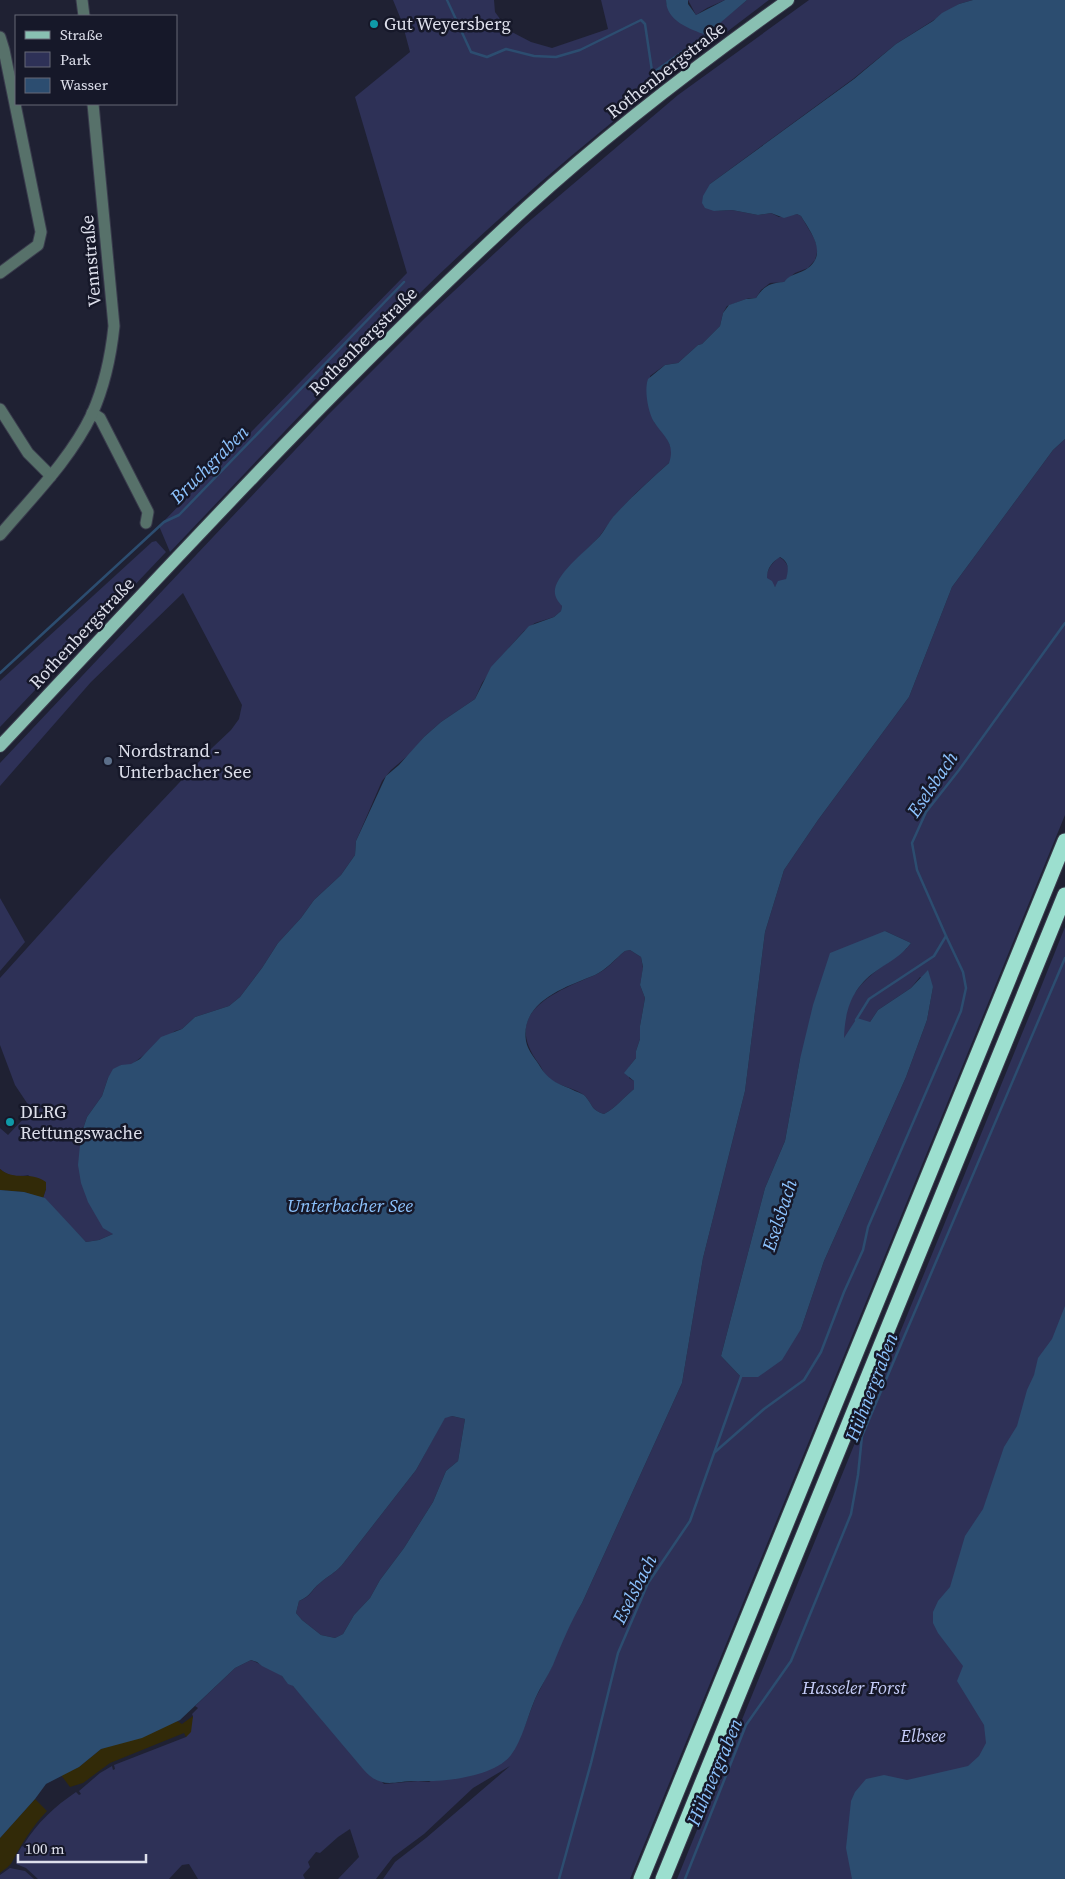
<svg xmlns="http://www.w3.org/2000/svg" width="1065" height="1879" font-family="'Source Serif 4',serif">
<rect width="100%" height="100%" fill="#1f2133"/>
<g fill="#2e3157" fill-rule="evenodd">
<path d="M393,0H446L467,45L448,0H494L495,12L508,30L531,42L552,48L608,29L601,0H666V4L706,34L747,0H769C646,92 527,188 418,295C333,379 252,466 170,552L159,526L407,273L355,97L410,52L402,22Z"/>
<polygon points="688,0 725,0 707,8 696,15"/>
<path d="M809,0H973L959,4L896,44L853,79L710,184L714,211L732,210L758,215L771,213L779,217L797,214L801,216L814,238L818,249L815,260L808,268L795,273L784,282L770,283L761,290L756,298H749L727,306L723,313L720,326L702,344L698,345L678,363L665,365L650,376L654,422L667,438L671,448V461L636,493L615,515L599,537L579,557L561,604L562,606L561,611L554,617L535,623L524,631L499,659L482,683L475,699L441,722L424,737L411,753L391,770L382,781L356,841L355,855L341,875L314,900L301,918L278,943L262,968L240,997L229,1006L195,1017L182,1029L175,1031L131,1065H121L108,1078L102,1096L87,1117L81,1135L80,1147L113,1234L99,1240L86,1242L43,1198L46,1189L28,1175C17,1177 9,1177 0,1169V1128L8,1135L26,1116L37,1118L15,1085L0,1045V978L110,856L212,748L231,730L239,719L242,705L183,593L91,682L0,786V763L328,415L424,319L526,224L678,95Z"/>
<path d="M1065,439V815L630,1879H383L395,1862L426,1838L510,1766L473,1788L424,1834L393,1857L376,1879H338L359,1857L350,1829L338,1837L320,1853L316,1852L308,1862L310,1867L303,1875L305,1879H198L189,1864L182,1865L169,1879H38L26,1868L16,1864V1856L22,1846L26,1848L27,1846L24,1844C38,1822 54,1807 76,1792L79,1795L81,1794L79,1791L100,1773L112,1766L113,1770L115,1769L114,1765L186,1737L193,1716L192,1714L198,1708L195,1706L235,1668L251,1660C256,1662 276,1672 281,1675C285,1679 288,1683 293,1686L384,1784L418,1781L429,1782L524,1728L535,1699L552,1666L566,1630L582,1603L682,1383L703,1258L745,1091L765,932L784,870L818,820L909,697L952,587L1053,450ZM885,931L911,943L906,949C881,968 852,983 845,1016C843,1023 844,1032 844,1039L870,1022L878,1010L911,988L920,977L933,987L927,1020L906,1077L824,1261L801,1329L741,1377L721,1356L765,1188L785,1141L800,1059Z"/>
<polygon points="156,541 166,552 0,727 0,681 152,542"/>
<path d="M779,557C787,561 792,571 786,579C783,583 778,583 775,587L766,578C768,568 772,563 779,557Z"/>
<polygon points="0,898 25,942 0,971"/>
<polygon points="1065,927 1065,1879 677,1879 1039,992"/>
<path d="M630,950L641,957L643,968L640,985L645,998L640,1026V1039L636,1051V1058L629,1067V1078L634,1081V1089C624,1097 616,1108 604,1114C591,1110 593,1105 585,1096C575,1087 558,1087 547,1077C544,1074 542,1068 539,1064C500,1012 555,992 595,975C607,970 615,959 625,951Z"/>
<path d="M452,1416L465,1419L458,1461L446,1471L433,1502L404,1548L380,1580L370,1598L354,1615L343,1634L335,1638L321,1635L302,1620L296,1613L299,1601C312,1596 311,1590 320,1583C328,1576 335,1573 342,1565L416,1470L445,1417Z"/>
<polygon points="10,1868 25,1871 34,1879 0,1879 0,1875"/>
</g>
<g fill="#322a08">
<path d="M0,1169C15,1182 29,1170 46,1182V1189L43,1198L24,1192L0,1190Z"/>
<polygon points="193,1716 191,1732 186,1737 184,1733 110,1763 83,1783 70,1787 61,1775 79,1767 101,1749 177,1721 182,1724"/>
<path d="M35,1799L47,1811C32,1827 22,1843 12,1862C10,1866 4,1870 0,1873V1838Z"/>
</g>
<g fill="#2c4d70" fill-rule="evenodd">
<path d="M666,0H688V4L696,15L725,0H747L706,35C690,29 666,21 666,0Z"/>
<path d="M973,0H1065V439L1053,450L952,587L909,697L818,820L784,870L765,932L745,1091L703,1258L682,1383L582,1603C570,1623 562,1643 553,1665C548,1676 540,1687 535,1699C528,1715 522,1741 511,1755C494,1777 444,1782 419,1781C394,1780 382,1791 363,1769L293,1686L288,1684L282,1676L262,1666L257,1662L251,1660L235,1668L180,1720L142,1738L101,1749L79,1767L46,1784L35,1799L0,1838V1190L24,1192L45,1198L86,1242L99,1240L113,1234L103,1228L88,1202L81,1183L78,1165L81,1135L87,1117L102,1096L108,1078L113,1069L121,1065L131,1064L140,1059L161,1037L182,1029L195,1017L229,1006L240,997L262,968L278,943L301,918L314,900L341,875L355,855L356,841L386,776L399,765L424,737L441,722L475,699L491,667L529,626L554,617L561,611L562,606C558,601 554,597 555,589C558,572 588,549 600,536C605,530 608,523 613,517C630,498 650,480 669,463C676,443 663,436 654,422C648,412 644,390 648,379L665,365L678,363L698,345L702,344L720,326L723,313L729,305L746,299L756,298C764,286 770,283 784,282C791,273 800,274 808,268C828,253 810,231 801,216L797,214L784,218L771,213L758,215L732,210L714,211L705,208L702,203L703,196L710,184L854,79L896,44L933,21L942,13L959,4ZM780,557C789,562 789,569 786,579L778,581L775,587L772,581L767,578C767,568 772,562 780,557ZM630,950L641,957L643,967L640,985L645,998L640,1026V1039L636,1051V1058L624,1073L634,1081V1089C624,1097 616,1108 604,1114C591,1110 593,1105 585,1096C583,1094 578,1092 575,1091C559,1083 551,1083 541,1068C536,1059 528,1052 526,1041C520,1001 566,987 595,975C606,970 615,959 625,951ZM452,1416L465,1419L458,1461L446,1471L433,1502L404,1548L380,1580L370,1598L354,1615L343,1634L335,1638L321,1635L302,1620L296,1613L299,1601C311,1596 311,1590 320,1583C328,1576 335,1573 342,1565L416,1470L445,1418Z"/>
<path d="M885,931L911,943C902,955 891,961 879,969C853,986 845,1008 844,1038L857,1018L870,1022L878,1010L911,988L928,970L933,987L927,1020L906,1077L824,1261L801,1329L782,1360L758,1377H741L721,1356L765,1188L785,1141L800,1059L813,1005L830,953Z"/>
<polygon points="1065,1306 1065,1879 852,1879 846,1848 851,1801 855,1792 866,1779 884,1775 907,1780 968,1766 979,1756 986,1743 984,1725 957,1681 963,1666 938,1633 933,1623 933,1612 938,1601 950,1587 965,1536 983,1509 1004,1447 1017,1426 1027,1390 1034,1375 1038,1358 1052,1339"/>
</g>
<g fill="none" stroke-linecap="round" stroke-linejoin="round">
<g stroke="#2c4d70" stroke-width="2.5">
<polyline points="447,0 471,52 487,57 506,49 534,56 556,57 580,50 641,20 645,24 652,71 654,72 706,35"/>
<polyline points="0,673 164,522 179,515 404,282"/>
<polyline points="856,1020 869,999 934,956 946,936 917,870 912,843 926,812 959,770 1065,623"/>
<polyline points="715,1452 764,1409 804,1380 821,1352 844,1292 863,1250 868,1227 961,1011 966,988 963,972 946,936"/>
<polyline points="559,1879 591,1763 618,1653 648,1583 690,1521 742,1374"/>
<polyline points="685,1879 746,1725 791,1661 851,1514 858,1475 862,1436 1065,958"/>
</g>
<defs>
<g id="minor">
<polyline points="82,0 84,16"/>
<polyline points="0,37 4,50 41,232 38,245 0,273"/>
<polyline points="0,409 28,453 51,476"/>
<polyline points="92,413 100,418 148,512 146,523"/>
<path d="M0,535C32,497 70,460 92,414C104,387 111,355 114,326L93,104"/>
</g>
<path id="major" d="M0,746C172,563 342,377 527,207C609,132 697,65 788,0"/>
<g id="highway">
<polyline points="641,1879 1065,841"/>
<polyline points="663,1879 1065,895"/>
</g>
</defs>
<use href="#minor" stroke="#3a3c4d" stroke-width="13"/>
<use href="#major" stroke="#3a3c4d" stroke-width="14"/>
<use href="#highway" stroke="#3a3c4d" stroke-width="17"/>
<use href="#minor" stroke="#57716a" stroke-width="11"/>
<use href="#major" stroke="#89c0b2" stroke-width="12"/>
<use href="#highway" stroke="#9cdfcf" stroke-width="15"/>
</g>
<g fill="#0f9aa8" stroke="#161829" stroke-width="2">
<circle cx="374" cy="24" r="5"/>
<circle cx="10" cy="1122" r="5"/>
</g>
<circle fill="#5c6f8a" stroke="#161829" stroke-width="2" cx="108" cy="761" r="5"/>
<g text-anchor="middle" stroke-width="5" stroke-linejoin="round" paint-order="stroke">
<g font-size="18" fill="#dee0ec" stroke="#161829" text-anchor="start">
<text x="384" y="30">Gut Weyersberg</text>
<text x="118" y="757">Nordstrand -<tspan x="118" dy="21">Unterbacher See</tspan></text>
<text x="20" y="1118">DLRG<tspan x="20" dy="21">Rettungswache</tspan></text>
</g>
<g font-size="18" fill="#dee0ec" stroke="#161829">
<text transform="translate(666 70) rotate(-38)" y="6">Rothenbergstraße</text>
<text transform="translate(91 261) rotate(-95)" y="6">Vennstraße</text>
<text transform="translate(363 341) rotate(-45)" y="6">Rothenbergstraße</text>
<text transform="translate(82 633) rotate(-47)" y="6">Rothenbergstraße</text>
</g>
<g font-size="18" font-style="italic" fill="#c5ccf7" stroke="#161829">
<text x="854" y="1694">Hasseler Forst</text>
<text x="923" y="1742">Elbsee</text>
</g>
<g font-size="19" font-style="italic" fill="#8dc3fe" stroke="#161829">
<text transform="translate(209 464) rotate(-45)" y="7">Bruchgraben</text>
<text transform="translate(932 784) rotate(-56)" y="7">Eselsbach</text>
<text x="350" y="1212">Unterbacher See</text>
<text transform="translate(779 1215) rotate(-72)" y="7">Eselsbach</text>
<text transform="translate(871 1387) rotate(-69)" y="7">Hühnergraben</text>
<text transform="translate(634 1589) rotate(-63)" y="7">Eselsbach</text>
<text transform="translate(714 1772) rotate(-67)" y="7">Hühnergraben</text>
</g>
</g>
<rect x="15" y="15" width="162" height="90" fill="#161829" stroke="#666877"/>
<rect x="25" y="31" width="25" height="8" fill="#89c0b2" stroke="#666877"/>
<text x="60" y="40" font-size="15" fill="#dee0ec">Straße</text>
<rect x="25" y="52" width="25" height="15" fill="#2e3157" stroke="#666877"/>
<text x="60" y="65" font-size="15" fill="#dee0ec">Park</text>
<rect x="25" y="78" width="25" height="15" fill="#2c4d70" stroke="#666877"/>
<text x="60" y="90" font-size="15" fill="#dee0ec">Wasser</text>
<path d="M18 1854v8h128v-8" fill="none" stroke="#dee0ec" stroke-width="2.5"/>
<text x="25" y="1854" font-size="15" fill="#dee0ec" stroke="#161829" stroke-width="4" paint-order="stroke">100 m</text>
</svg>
